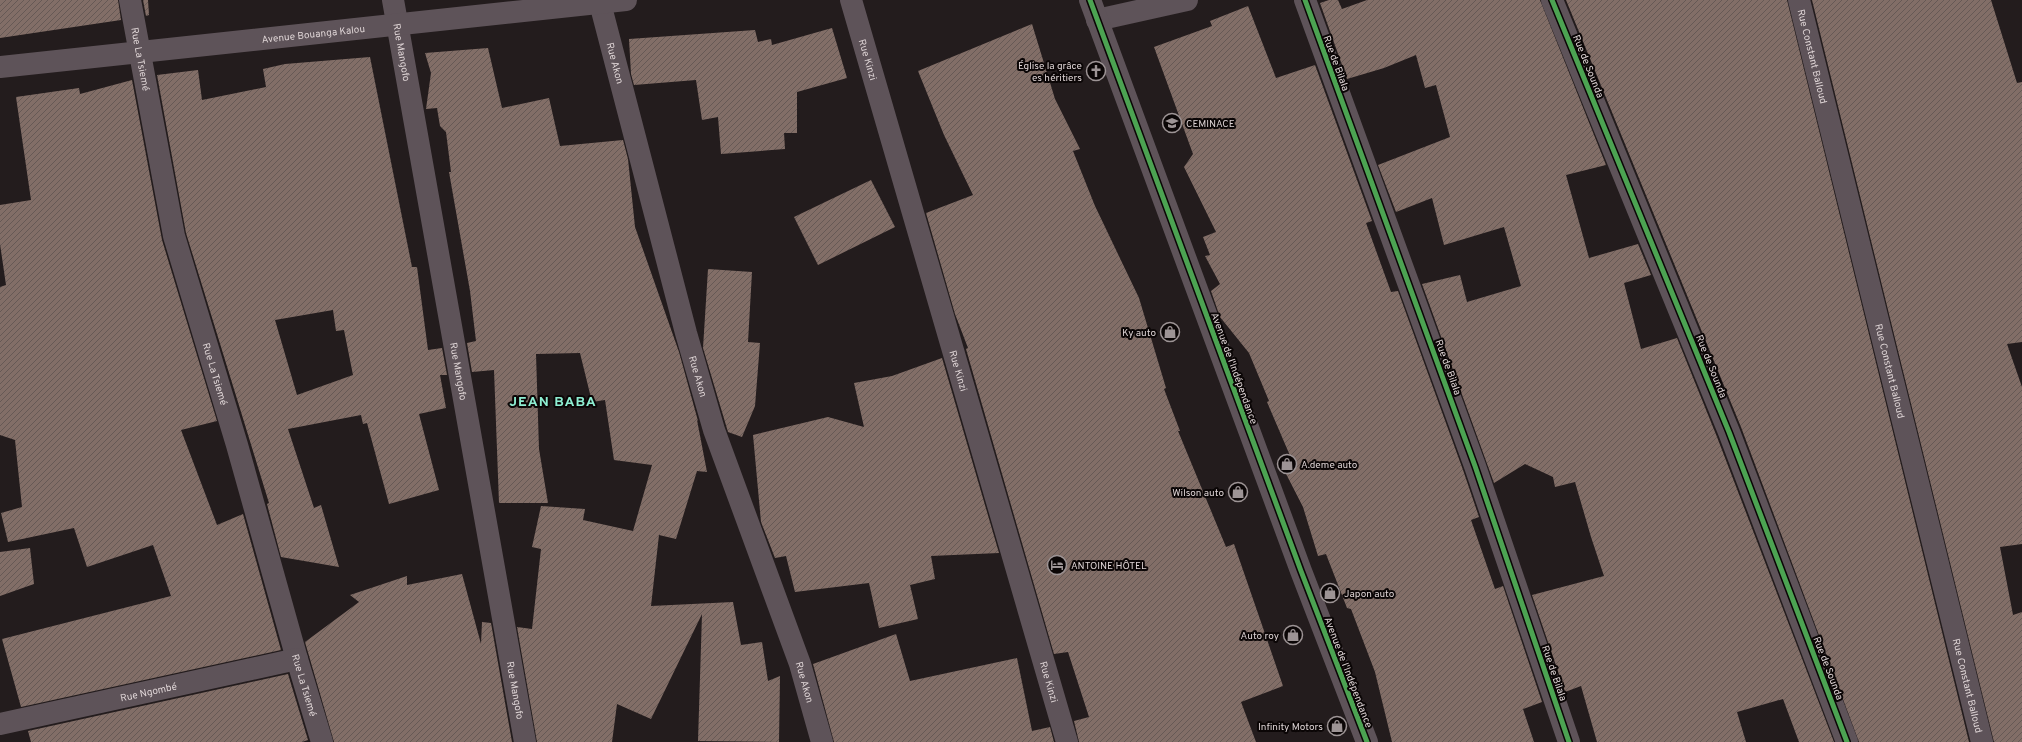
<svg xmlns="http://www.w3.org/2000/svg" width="2022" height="742" font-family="Overpass,sans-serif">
<defs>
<pattern id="building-hatch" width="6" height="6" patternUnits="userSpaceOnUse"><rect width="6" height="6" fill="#826e67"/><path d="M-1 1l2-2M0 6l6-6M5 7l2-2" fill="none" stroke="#665955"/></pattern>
</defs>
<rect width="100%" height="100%" fill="#231c1d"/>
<g fill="url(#building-hatch)" fill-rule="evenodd">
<polygon points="0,0 118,0 121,20 0,38"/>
<polygon points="143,0 148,0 149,15 146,16"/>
<polygon points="1329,0 1338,0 1342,9 1367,0 1540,0 1606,165 1566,175 1589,258 1638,244 1651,275 1624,283 1641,349 1677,338 1717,437 1834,742 1799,742 1783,699 1737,712 1746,742 1597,742 1581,686 1565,692 1532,595 1604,576 1591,537 1575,482 1555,487 1553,477 1525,464 1494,483 1422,284 1460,275 1467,302 1521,286 1504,227 1444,245 1432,198 1396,212 1378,165 1450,137 1436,85 1425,88 1416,55 1384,68 1347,79 1320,3"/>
<polygon points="1566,0 1787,0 1969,742 1859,742 1741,427"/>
<polygon points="1812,0 1991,0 2017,83 2022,82 2022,342 2007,344 2022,387 2022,544 2000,547 2013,615 2022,612 2022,742 1994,742"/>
<polygon points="1248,6 1276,78 1315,65 1372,221 1366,223 1391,292 1398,291 1463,470 1479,517 1471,520 1495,589 1503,586 1542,702 1523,709 1534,742 1392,742 1375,672 1351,609 1347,608 1326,554 1318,556 1303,507 1283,468 1294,465 1267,402 1269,401 1249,353 1220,317 1211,291 1220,284 1205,256 1210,255 1203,237 1216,232 1184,167 1193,154 1154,47 1212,26 1210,21"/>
<polygon points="1032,24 1055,99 1080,149 1073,151 1095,206 1139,298 1166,388 1164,389 1180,431 1178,431 1226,547 1234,544 1283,686 1241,702 1256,742 1079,742 1074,721 1089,717 1068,652 1054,654 966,349 968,348 955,314 926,213 973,195 944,135 918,71"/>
<polygon points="832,28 847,78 797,92 797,133 784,133 785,149 721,154 718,117 702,120 696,80 634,85 631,74 629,39 755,30 758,42 771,39 772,45"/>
<polygon points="488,48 502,108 549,98 560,146 623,140 628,159 635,227 679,352 698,421 697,420 707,472 697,471 676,539 659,535 651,606 733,602 741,645 762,642 768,681 780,676 779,742 698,741 702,614 651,719 617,704 612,742 537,742 517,627 532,629 541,549 532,547 541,506 585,509 583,520 633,531 652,465 614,460 605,400 592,402 580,353 536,354 539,449 548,503 499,503 494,370 472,372 467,343 476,341 470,291 449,172 451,172 446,132 440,126 437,108 426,109 431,73 425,53"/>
<path d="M370,57L412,267H417L428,350L442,348L447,375H440L446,408L419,414L439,490L389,504L367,423L363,424L361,415L288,429L314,508L321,505L339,567L281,557L267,504L269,503L186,233L157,75L198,70L202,100L266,87L263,69L285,64ZM333,310L336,331L344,330L353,375L297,395L275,320Z"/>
<polygon points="132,80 162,240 217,421 181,430 217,525 243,514 281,650 21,707 2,639 171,596 153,545 87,567 74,528 8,542 1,513 22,507 15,440 0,435 0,287 6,285 0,244 0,205 31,200 16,97 79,88 80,94"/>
<polygon points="871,180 895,227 818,265 794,217"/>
<polygon points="708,269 752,272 748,342 760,343 755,406 742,437 728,432 703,348"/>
<polygon points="942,358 999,553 931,556 935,579 910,585 918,619 879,628 869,583 795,592 786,556 775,558 761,522 753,435 828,417 864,427 854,383 892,376"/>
<polygon points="30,548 34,584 0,596 0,552"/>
<polygon points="462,574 481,644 482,622 491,623 512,742 334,742 305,642 359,602 350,595 407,576 407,585"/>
<polygon points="896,634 910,681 1017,658 1032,731 1050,727 1054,742 834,742 813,664"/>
<polygon points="288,674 308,740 302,742 31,742 28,731"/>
</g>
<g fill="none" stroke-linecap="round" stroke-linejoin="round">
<g stroke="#5e5359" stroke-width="22">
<path id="s1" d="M130,0L174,236L237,445L297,659L322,742"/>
<path id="s2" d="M393,0L525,742"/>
<path id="s3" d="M851,0L1067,742"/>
<polyline points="1305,0 1475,466 1569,742"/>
<polyline points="1552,0 1729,432 1847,742"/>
<path id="s4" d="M1799,0L1982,742"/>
<path id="s5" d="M600,3L686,333L714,430L800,664L822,742"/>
<polyline points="1097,20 1187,0"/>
<path id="s6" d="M0,67L626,0"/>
<path id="s7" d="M0,724L297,659"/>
</g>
<polyline stroke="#5e5359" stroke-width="22" points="1090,0 1301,571 1367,742"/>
<defs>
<g id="cycleway">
<polyline points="1090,0 1301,571 1367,742"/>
<polyline points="1305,0 1475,466 1569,742"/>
<polyline points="1552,0 1729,432 1847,742"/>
</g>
</defs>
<use href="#cycleway" stroke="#0b0606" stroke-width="8"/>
<use href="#cycleway" stroke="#4ca352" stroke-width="5"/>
</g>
<defs>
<symbol id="church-ring" viewBox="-11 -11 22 22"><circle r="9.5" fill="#0b0606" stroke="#9d9495" stroke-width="1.5"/><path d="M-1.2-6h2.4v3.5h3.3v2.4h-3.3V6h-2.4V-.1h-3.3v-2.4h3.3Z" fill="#9d9495"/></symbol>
<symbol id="school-ring" viewBox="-11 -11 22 22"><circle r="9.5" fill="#0b0606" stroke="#9d9495" stroke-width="1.5"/><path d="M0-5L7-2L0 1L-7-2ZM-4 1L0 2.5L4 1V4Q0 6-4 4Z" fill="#9d9495"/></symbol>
<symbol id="shop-ring" viewBox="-11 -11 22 22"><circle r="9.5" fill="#0b0606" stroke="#9d9495" stroke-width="1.5"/><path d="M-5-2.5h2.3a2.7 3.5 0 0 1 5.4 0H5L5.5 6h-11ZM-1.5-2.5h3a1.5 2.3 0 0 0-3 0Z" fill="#9d9495"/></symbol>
<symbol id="hotel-ring" viewBox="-11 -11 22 22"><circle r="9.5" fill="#0b0606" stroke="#9d9495" stroke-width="1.5"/><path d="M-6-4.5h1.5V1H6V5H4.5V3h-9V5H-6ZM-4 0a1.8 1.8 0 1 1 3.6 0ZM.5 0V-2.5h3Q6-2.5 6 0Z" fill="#9d9495"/></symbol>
</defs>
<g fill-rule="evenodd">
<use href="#church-ring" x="1085" y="60" width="22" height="22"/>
<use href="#school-ring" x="1161" y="112" width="22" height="22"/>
<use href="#shop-ring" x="1159" y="321" width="22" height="22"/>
<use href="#shop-ring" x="1276" y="453" width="22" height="22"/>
<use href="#shop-ring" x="1227" y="481" width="22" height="22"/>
<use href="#hotel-ring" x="1046" y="554" width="22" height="22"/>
<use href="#shop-ring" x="1319" y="582" width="22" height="22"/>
<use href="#shop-ring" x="1282" y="624" width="22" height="22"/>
<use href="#shop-ring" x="1326" y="715" width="22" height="22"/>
</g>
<g text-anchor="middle" stroke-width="4" stroke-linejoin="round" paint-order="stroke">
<g font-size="10" fill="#ded4d5" stroke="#0b0606">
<text dy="4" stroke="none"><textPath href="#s6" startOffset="315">Avenue Bouanga Kalou</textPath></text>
<text dy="4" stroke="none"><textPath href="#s2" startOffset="53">Rue Mangofo</textPath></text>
<text dy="4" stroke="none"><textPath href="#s4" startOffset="58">Rue Constant Balloud</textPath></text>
<text dy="4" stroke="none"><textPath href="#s1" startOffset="60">Rue La Tsiemé</textPath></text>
<text dy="4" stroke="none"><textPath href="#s3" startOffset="62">Rue Kinzi</textPath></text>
<text dy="4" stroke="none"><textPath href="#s5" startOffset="62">Rue Akon</textPath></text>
<text transform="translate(1337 63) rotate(70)" y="4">Rue de Bilala</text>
<text transform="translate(1589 66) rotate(68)" y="4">Rue de Sounda</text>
<text transform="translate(1712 366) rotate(68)" y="4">Rue de Sounda</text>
<text transform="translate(1449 367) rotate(70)" y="4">Rue de Bilala</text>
<text transform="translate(1235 368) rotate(70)" y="4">Avenue de l'Indépendance</text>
<text dy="4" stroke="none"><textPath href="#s2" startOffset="377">Rue Mangofo</textPath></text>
<text dy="4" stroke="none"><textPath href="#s3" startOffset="386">Rue Kinzi</textPath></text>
<text dy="4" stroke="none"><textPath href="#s4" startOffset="382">Rue Constant Balloud</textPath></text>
<text dy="4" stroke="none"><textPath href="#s1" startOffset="384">Rue La Tsiemé</textPath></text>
<text dy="4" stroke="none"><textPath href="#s5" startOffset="386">Rue Akon</textPath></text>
<text transform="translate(1829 668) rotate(69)" y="4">Rue de Sounda</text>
<text transform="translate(1349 672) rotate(69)" y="4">Avenue de l'Indépendance</text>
<text transform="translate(1555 673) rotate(71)" y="4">Rue de Bilala</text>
<text dy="4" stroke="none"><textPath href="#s5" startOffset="710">Rue Akon</textPath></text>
<text dy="4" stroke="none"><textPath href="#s3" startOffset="710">Rue Kinzi</textPath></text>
<text dy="4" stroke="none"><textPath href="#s1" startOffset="708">Rue La Tsiemé</textPath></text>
<text dy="4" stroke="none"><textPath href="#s4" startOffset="706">Rue Constant Balloud</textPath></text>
<text dy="4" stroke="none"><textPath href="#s2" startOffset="701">Rue Mangofo</textPath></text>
<text dy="4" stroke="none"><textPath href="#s7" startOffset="152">Rue Ngombé</textPath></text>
</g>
<g font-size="10" fill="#ded4d5" stroke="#0b0606" text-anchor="end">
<text x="1082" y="69">Église la grâce<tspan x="1082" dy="12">es héritiers</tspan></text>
<text x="1186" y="127" text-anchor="start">CEMINACE</text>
<text x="1156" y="336">Ky auto</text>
<text x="1301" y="468" text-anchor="start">A.deme auto</text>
<text x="1224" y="496">Wilson auto</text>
<text x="1071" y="569" text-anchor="start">ANTOINE HÔTEL</text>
<text x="1344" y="597" text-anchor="start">Japon auto</text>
<text x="1279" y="639">Auto roy</text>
<text x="1323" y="730">Infinity Motors</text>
</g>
<g font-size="14" font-weight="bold" letter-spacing="1" fill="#8eeed2" stroke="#0b0606">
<text x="553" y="406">JEAN BABA</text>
</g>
</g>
</svg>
